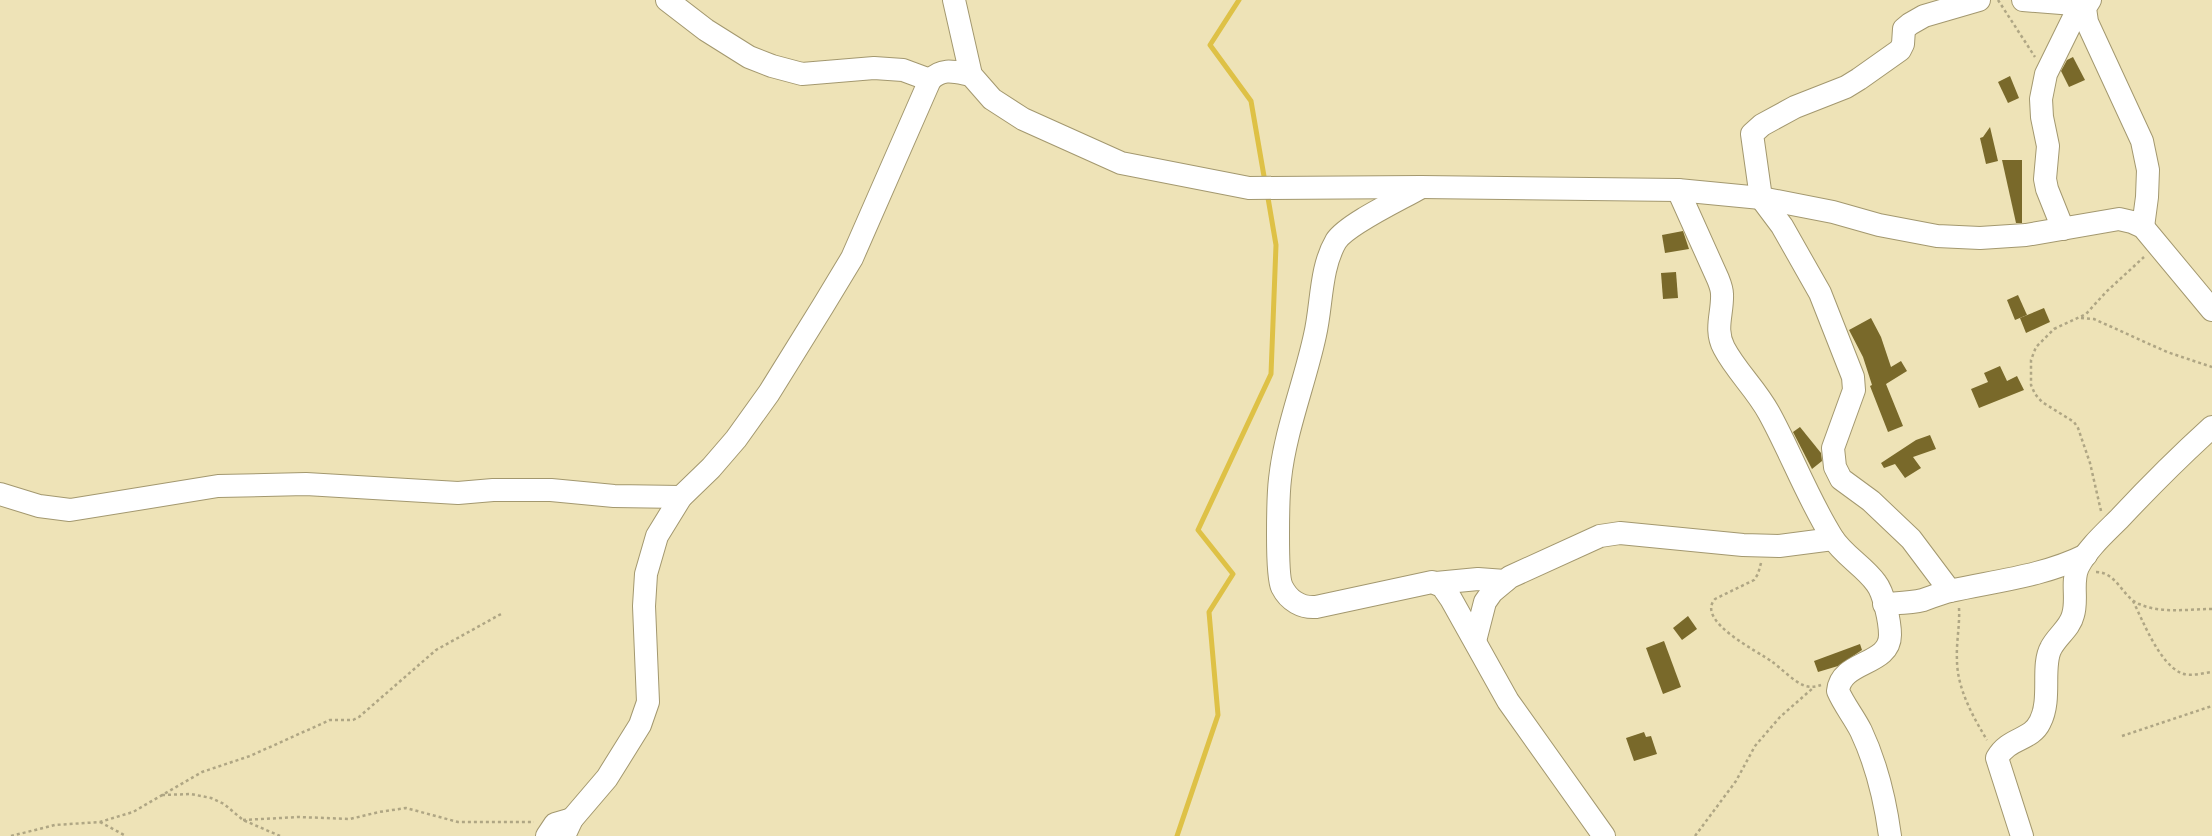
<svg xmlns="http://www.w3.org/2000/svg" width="2212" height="836" font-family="'Roboto Serif',serif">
<rect width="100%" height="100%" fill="#eee3b7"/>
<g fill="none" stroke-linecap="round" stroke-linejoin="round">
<g stroke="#dec146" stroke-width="5">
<polyline points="1239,0 1210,45 1251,101 1265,182"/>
<polyline points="1177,836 1218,715 1209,612 1233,574 1198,530 1271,374 1276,245 1267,192"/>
</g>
</g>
<g fill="#79692a">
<polygon points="2073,57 2085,80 2069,87 2061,71 2067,60"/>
<polygon points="2010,76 2019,98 2008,103 1998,82"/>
<polygon points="1990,127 1998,161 1986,164 1980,138 1983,137"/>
<polygon points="2002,160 2022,160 2022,223 2016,223"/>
<polygon points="1683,231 1689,249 1665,253 1662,235"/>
<polygon points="1676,272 1678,298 1663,299 1661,273"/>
<polygon points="2018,295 2027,315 2015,320 2007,300"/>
<polygon points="2044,308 2050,322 2026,333 2020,318"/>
<polygon points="1871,318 1881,337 1891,367 1901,361 1907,371 1886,384 1903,426 1888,432 1870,386 1872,385 1863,357 1849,330"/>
<polygon points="2000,366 2007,381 2017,376 2024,390 1979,408 1971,389 1988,382 1984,373"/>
<polygon points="1800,427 1821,453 1822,461 1812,469 1793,432"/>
<polygon points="1930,435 1936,449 1913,457 1921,468 1905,478 1895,464 1884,468 1881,463 1916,440"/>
<polygon points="1688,616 1697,629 1682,640 1673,628"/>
<polygon points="1664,641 1681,687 1663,694 1646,648"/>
<polygon points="1860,644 1862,650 1838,666 1818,672 1814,661"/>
<polygon points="1644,732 1646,737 1651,736 1657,754 1634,761 1626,738"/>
</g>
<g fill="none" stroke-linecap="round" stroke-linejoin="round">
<defs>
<g id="minor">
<path d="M667,0L706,30L749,57L772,66L802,74L874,68L903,70L930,80C943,67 955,72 971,75"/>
<polyline points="954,0 971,75 992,99 1023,119 1121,163 1249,188 1421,187 1678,190 1761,198 1833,212 1879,225 1937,236 1980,238 2026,235 2119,219 2132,222 2143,227 2212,310"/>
<polyline points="2023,0 2074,4 2077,11 2085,20"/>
<polyline points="2090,0 2085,8 2087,22 2142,141 2148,170 2147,197 2143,227"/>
<path d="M1420,188C1401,199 1347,224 1336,241C1320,268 1322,305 1315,335C1305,382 1285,431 1280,479C1278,496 1276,575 1282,587C1289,601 1302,608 1316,607L1432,582L1442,586L1451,599L1508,701L1604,836"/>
<path d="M1678,190L1718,279C1720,284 1722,289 1722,294C1723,313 1714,329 1724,348C1736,371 1756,389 1769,413C1791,453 1807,497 1832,537C1843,555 1864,566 1876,583C1884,593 1890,622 1890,635C1890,666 1841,660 1838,691C1844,705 1854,717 1861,731C1877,765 1885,799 1890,836"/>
<polyline points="2063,229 2047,189 2045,179 2048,146 2042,117 2041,99 2046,74 2077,11"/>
<polyline points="0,494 39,506 70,510 218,486 306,484 458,493 493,490 551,490 614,496 681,497"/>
<polyline points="1436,583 1478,579 1505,581"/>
<polyline points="1950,591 1911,539 1871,501 1841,479 1835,467 1833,448 1854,390 1853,377 1820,293 1782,226 1761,198 1752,134 1762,125 1795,107 1846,87 1859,79 1900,50 1903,44 1904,29 1910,24 1924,16 1979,0"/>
<path d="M1884,604C1897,603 1911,603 1923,600C1932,597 1941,593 1950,591C1995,581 2044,576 2086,555"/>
<polyline points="1475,641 1485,602 1492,592 1510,577 1600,536 1620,533 1743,545 1779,546 1833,539"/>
<polyline points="547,836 555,824 572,819"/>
<polyline points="564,836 572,819 607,778 640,725 648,702 644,606 646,574 657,536 681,497 711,468 736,439 769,393 823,306 852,258 930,80"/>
<path d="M2022,836L1997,758C2009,737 2031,741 2040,722C2052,699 2041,666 2051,648C2057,636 2070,628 2073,615C2078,600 2071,582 2078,567C2087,549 2105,533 2119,519C2149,487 2180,456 2212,427"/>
</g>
</defs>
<use href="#minor" stroke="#a3986f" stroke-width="24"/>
<g stroke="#afa684" stroke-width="2.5" stroke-dasharray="3 3" stroke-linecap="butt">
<polyline points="1998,0 2035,57"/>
<polyline points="2081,318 2094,319 2167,352 2212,367"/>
<polyline points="2101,511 2090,463 2078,428 2074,422 2042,402 2035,394 2031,385 2031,360 2036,347 2054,329 2086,314 2106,292 2144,257"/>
<path d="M1761,563L1758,574L1754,580L1715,599C1695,621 1759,652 1771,661C1781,668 1792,680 1803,685C1809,688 1815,687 1821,685"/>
<path d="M2096,572C2117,572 2122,597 2139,604C2162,614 2187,609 2212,609"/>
<path d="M2133,601C2143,621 2159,663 2181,673C2190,677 2203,673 2212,672"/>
<path d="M1959,608C1960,625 1956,643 1957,660C1957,688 1973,717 1987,740"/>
<polyline points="2122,736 2212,706"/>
<polyline points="162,795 191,794 211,798 224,804 243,820 280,836"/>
<polyline points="243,820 299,817 350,819 379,812 406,808 458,822 534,822"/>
<polyline points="100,822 126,836"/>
<polyline points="11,836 55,825 100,822 133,812 202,772 250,756 330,720 353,720 359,717 436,650 501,614"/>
<polyline points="1695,836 1736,781 1755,746 1780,717 1813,688"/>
</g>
<use href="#minor" stroke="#fff" stroke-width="22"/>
</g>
</svg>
